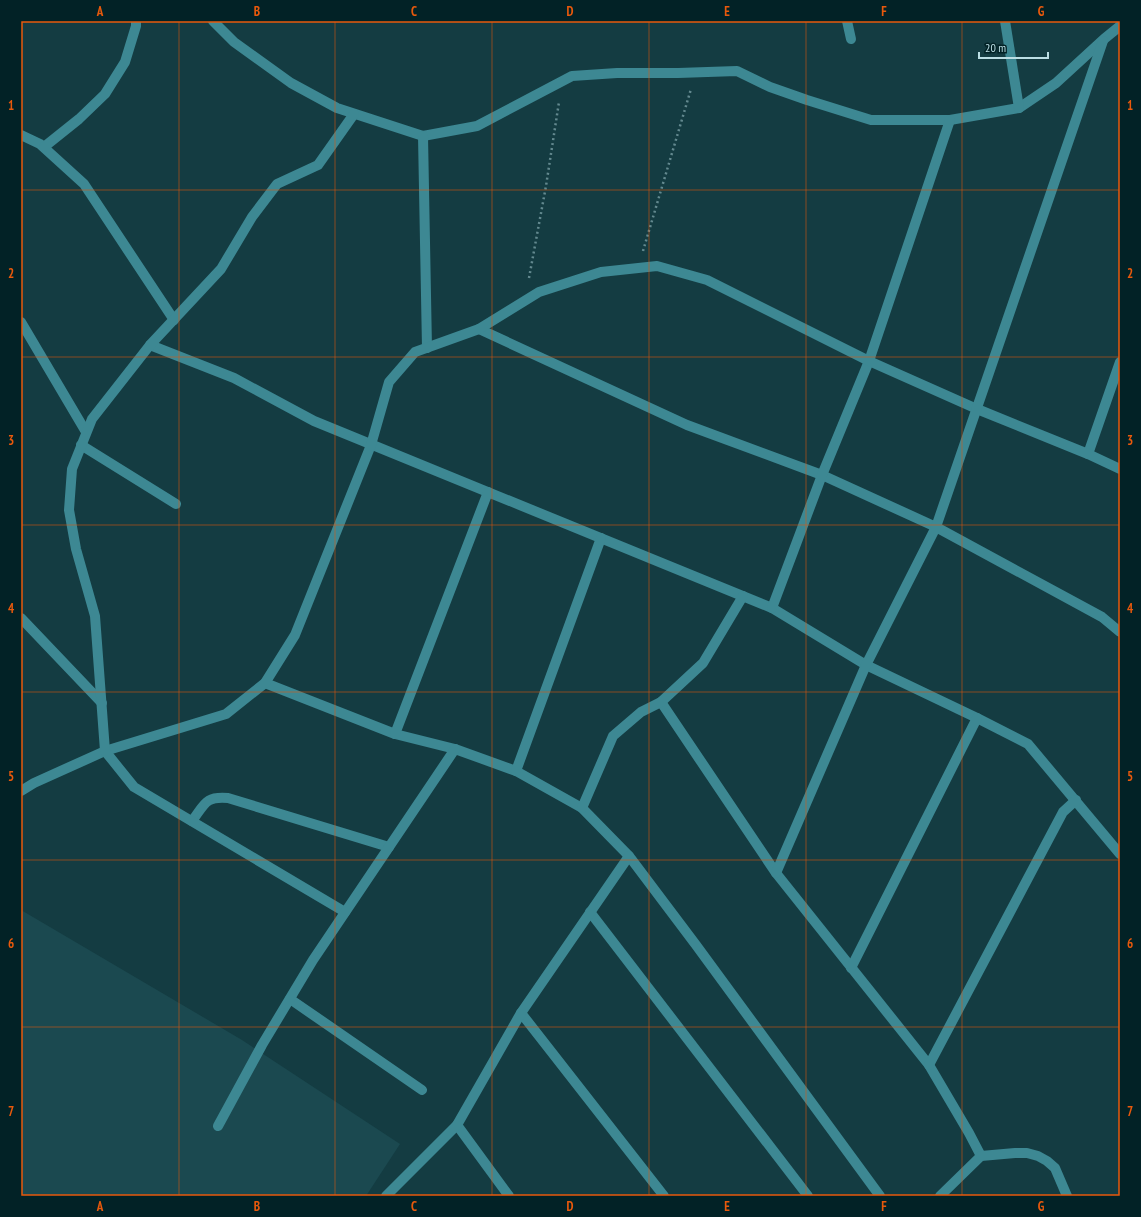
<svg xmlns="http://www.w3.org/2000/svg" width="1141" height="1217" font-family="'PT Sans Narrow',sans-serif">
<rect width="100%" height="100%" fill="#143c42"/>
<polygon fill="#1b4950" points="21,910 242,1040 400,1144 366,1196 21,1196"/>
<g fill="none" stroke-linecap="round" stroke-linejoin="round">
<g stroke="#63898f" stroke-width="2.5" stroke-dasharray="2 3" stroke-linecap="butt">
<polyline points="643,251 691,89"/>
<polyline points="529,278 546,186 559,102"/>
</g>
<g stroke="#3d8893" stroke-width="10">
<polyline points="213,21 234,42 291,83 337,108 423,136 477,126 572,76 617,73 678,73 737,71 770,87 807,100 871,120 950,120 1019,108 1056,83 1104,39 1120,26"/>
<polyline points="847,21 851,39"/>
<polyline points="1005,21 1019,108"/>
<polyline points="21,135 40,144 84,184 174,320"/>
<polyline points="423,136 427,348"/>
<polyline points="44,147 79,119 105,94 125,62 136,26 136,21"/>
<polyline points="21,322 86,432"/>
<polyline points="479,329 687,425 822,475 936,527 1102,617 1120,632"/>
<polyline points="150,345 234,378 314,421 772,608 866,665 977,718 1028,744 1120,854"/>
<polyline points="81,445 176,504"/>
<polyline points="1088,454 1120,362"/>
<polyline points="772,608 822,475 869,361 950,120"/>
<polyline points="21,618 102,703"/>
<polyline points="265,683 395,734 455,749 516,771 582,808 629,856 696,945 880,1196"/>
<polyline points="661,702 776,873 929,1065 969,1133 981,1156"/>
<polyline points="395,734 488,492"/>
<polyline points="516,771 601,538"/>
<polyline points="21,791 34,783 105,751 226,714 265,683 295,635 371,445 389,382 415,352 479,329 539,292 601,272 657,266 707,280 869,361 977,409 1088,454 1120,469"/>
<polyline points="582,808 613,736 641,712 661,702 703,663 743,596"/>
<path d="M192,821C205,804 205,796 228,798L389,847"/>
<polyline points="776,873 866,665 936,527 1103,41"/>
<polyline points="345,912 134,787 105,751 95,616 76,549 69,510 72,469 92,419 150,345 221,269 252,217 277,184 318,165 354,114"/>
<polyline points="590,912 808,1196"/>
<polyline points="851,968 977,718"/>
<polyline points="290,999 422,1090"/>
<polyline points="521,1013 664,1196"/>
<polyline points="929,1065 1063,812 1076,800"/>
<polyline points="457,1125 509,1196"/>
<polyline points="218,1126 262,1045 313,960 455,749"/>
<polyline points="386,1196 457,1125 521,1013 629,856"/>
<polyline points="940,1196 981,1156 1015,1153 1027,1153 1038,1156 1047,1161 1055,1168 1067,1196"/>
</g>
</g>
<path fill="none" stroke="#e8590c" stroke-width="1" stroke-opacity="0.55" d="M179,21V1196M335,21V1196M492,21V1196M649,21V1196M806,21V1196M962,21V1196M21,190H1120M21,357H1120M21,525H1120M21,692H1120M21,860H1120M21,1027H1120"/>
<rect width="1141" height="1217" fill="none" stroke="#022226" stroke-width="44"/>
<path d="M979 52v6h69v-6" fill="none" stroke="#bbdee4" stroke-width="2"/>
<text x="985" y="52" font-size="12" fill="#bbdee4" stroke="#022226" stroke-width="3" paint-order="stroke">20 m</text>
<rect x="22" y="22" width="1097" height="1173" fill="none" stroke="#e8590c" stroke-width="1.5"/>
<g font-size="13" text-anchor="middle" font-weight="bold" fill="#e8590c">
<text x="100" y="16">A</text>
<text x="257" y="16">B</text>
<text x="414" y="16">C</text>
<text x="570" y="16">D</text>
<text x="727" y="16">E</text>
<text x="884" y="16">F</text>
<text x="1041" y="16">G</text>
<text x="11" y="110">1</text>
<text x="1130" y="110">1</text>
<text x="11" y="278">2</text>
<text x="1130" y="278">2</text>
<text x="11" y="445">3</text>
<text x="1130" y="445">3</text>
<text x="11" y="613">4</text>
<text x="1130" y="613">4</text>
<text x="11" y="781">5</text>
<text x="1130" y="781">5</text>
<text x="11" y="948">6</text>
<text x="1130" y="948">6</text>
<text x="11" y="1116">7</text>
<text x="1130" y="1116">7</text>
<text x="100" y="1211">A</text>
<text x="257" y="1211">B</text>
<text x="414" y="1211">C</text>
<text x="570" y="1211">D</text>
<text x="727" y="1211">E</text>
<text x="884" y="1211">F</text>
<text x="1041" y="1211">G</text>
</g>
</svg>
